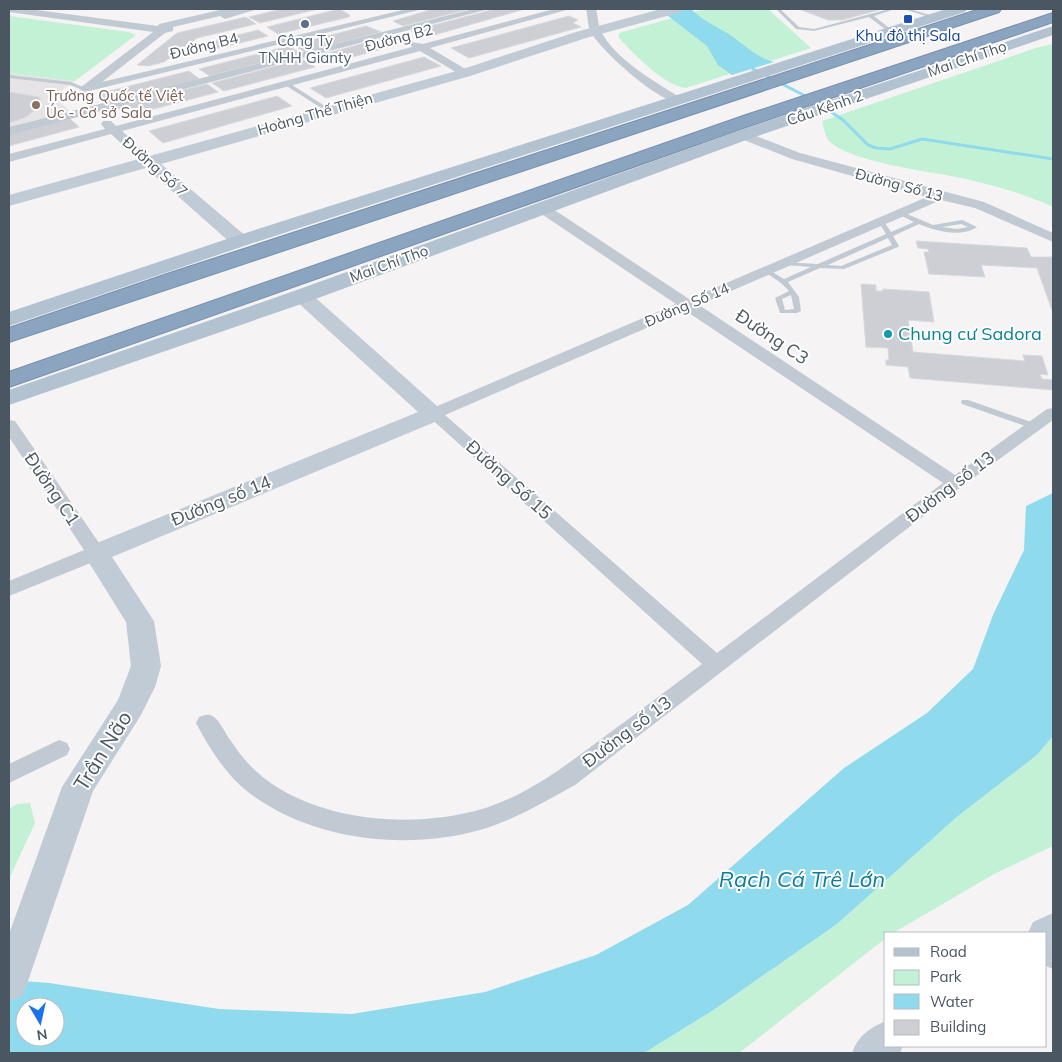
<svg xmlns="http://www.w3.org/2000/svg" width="1062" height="1062" font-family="Mulish,sans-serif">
<rect width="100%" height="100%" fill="#f5f3f3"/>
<polygon fill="#e6e4e5" points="9,73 75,81 58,93 56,99 70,111 9,127"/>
<g fill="#c3f1d5">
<path d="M705,9H768L811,48L686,88C664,86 634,54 619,38V33Z"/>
<polygon points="9,16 129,32 136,35 75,81 9,73"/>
<path d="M1053,44V207C1025,194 996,186 966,179C935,172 853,163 830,142C825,137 824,128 822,121L1036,48Z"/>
<polygon points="1053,736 1053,846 994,874 893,933 886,933 886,938 739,1053 644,1053 712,1011 837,924 958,816 1037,755"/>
<polygon points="30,803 35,823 9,879 9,809 17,804"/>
</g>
<g fill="#90daee" fill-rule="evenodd">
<path d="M659,9H691C704,22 719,27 733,37C747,47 758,58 774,62L732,75L718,65L707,46Z"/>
<path d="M1053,493V736L1037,755L958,816L837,924L712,1011L644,1053H9V980L49,983L219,1009L352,1014L485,992L596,955L688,905L844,768L927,713L973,669L993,615L1024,550L1026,506ZM25,1007H55V1037H25Z"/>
</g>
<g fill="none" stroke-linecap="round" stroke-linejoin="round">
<polyline stroke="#90daee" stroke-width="3" points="753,69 815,101 843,120 868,145 876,148 890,149 922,139 1053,159"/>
</g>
<g fill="#cdcfd5" stroke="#d7d9de">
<polygon points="282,9 318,9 260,23 249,17"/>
<polygon points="339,9 350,15 349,17 278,34 267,27"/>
<polygon points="433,9 465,10 403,26 393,21"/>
<polygon points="495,9 525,9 427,37 411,31"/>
<polygon points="799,9 882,9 842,20 828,20"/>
<polygon points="569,16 578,20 573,23 581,27 469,58 451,48"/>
<polygon points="246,17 256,24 197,38 164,62 148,66 137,65 177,33"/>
<polygon points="366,26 381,32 305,52 293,45"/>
<polygon points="258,30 268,36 196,54 193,52 206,43"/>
<polygon points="387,37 399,43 398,45 325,64 313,57"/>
<polygon points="289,46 300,53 210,76 199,69"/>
<polygon points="424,57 441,66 326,98 310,88"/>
<polygon points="302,59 315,67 224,91 212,83"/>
<polygon points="189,71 199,79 109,102 100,95 102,93"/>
<polygon points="207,84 218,92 131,115 126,115 117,107"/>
<polygon points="9,92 39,97 42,104 26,117 9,123"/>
<polygon points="277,96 292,106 163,143 149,131"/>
<polygon points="69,118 79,127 9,146 9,134"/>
<polygon points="916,241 1027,248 1031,257 1053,257 1053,313 1037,268 981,265 985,277 929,274 924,252 929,252 928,249 918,248"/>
<polygon points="861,284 876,285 876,291 883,291 883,289 929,292 934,322 908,320 913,352 1025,361 1023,355 1042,356 1048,375 1040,374 1042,379 1053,380 1053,390 910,378 908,367 886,365 886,360 889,360 888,348 866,347"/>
</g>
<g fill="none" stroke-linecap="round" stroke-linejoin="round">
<defs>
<g id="highway">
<polygon points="980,9 1001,9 999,12 9,342 9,328 173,272"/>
<polygon points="1053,13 1053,22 758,123 9,387 9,372 746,115"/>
</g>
</defs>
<use href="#highway" stroke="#7690ad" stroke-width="2"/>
<g fill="#c1cad2" fill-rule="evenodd">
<polygon points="776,9 780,9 799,27 814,29 889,9 895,9 874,16 893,31 889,32 869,17 814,31 796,29"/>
<polygon points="904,9 910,9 936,17 932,18"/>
<polygon points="9,75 71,82 88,89 85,91 70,85 9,78"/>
<polygon points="287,82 289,83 331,110 326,111 285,85 284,84"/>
<path d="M900,211L933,225L962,220L977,227C960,238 936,231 919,224L893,236L899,246L898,247L844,269L820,268L788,282L799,297L801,311L797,313H780L775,298L789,291L781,283L765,272V270H769L784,279L811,267L785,265L782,263L783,262L818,264L886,234L878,221L879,220H883L891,232L914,222L898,214V212ZM961,224L968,227L957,229L942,227ZM888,238L892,245L841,266L828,265ZM791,295L794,309L785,310L782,299Z"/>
<polygon points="962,400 968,400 1037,424 1038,426 1034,428 1031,428 962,404 961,402"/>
</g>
<g fill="#c1cad2" fill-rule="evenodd">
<polygon points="9,9 29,9 158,26 159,24 224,9 258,9 225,19 220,16 173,27 173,31 165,33 102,82 407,9 423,9 85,92 79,89 81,87 153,32 9,12"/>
<polygon points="473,9 489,9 9,135 9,127"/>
<polygon points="554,9 570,9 430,48 469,71 469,75 461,75 420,51 122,131 153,159 155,162 153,165 145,165 111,134 9,162 9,154 105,129 101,124 103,121 111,121 116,126 412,47 410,44 411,42 423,44"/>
<path d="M586,9H596C598,16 598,25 601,31C614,59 656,82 681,98V102C663,107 599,49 591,32C587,25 588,16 586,9Z"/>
<path d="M743,131L800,153L984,202L1053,233V242L975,208L941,200L699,305L955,475L1047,409L1053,408V420L961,487L575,785C544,802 514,820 480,830C405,851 310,840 248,792C226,775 209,748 196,723L199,717C204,715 209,713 214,717C220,721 226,735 231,741C240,755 251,768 264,778C320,822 414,829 482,809C529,795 569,763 608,734C640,711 671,687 702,664L426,414L428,410L676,304L537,211L535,208L537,205H547L689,299L927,197L792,159L739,138L737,135L739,132ZM686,311L943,483L717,653L445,415Z"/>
<polygon points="9,420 15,421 106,553 103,558 9,596 9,581 84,550 9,437"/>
<polygon points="59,740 67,743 70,749 67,755 9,783 9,764"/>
<polygon points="1046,938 1053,941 1053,969 1046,966"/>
</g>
<g fill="#c1cbd6" fill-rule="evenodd">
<polygon points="661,9 683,9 681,12 586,38 470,76 161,164 247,237 250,241 247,245 233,245 146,168 9,206 9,195 460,70 576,32"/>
<polygon points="302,290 309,292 446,414 442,419 112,557 154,621 161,666 155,687 141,715 93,791 27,984 22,996 9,1001 9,934 62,787 118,700 131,666 126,622 83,553 87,547 418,412 295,300 292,296 295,292"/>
<polygon points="1053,913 1053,948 1046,950 1046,933 1028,933 1033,922"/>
<path d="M886,1021V1046H903L900,1053H852C858,1036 869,1028 886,1021Z"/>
</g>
<g fill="#b3c2d1" fill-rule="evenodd">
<polygon points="946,9 967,9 965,12 247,245 9,326 9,312 233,237"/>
<polygon points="1053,26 1053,35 749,139 310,301 9,405 9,390 294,291 737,131"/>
</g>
<use href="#highway" fill="#8ba5c1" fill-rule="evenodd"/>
</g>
<rect fill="#1a4fb4" stroke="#fff" stroke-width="2" x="903" y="14" width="10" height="10" rx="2.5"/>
<circle fill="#5c6f8a" stroke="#fff" stroke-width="2" cx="305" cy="24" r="5"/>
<circle fill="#8d6e63" stroke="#fff" stroke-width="2" cx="36" cy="105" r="5"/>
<circle fill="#0f9aa8" stroke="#fff" stroke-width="2" cx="888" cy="334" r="5"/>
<g text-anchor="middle" stroke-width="4" stroke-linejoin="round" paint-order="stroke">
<g font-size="15" fill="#164399" stroke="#fff">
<text x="908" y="41">Khu đô thị Sala</text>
</g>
<g font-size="15" fill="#4a5661" stroke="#fff">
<text transform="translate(399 38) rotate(-15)" y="5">Đường B2</text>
<text transform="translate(204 46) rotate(-14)" y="5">Đường B4</text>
<text transform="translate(967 59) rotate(-19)" y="5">Mai Chí Thọ</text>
<text transform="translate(825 108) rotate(-19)" y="5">Cầu Kênh 2</text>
<text transform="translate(315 114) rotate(-16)" y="5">Hoàng Thế Thiện</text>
<text transform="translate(155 167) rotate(42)" y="5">Đường Số 7</text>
<text transform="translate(899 185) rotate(15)" y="5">Đường Số 13</text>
<text transform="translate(389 264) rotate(-20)" y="5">Mai Chí Thọ</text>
<text transform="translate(687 305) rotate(-23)" y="5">Đường Số 14</text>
</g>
<g font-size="15" fill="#4e5e75" stroke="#fff">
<text x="305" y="46">Công Ty<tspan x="305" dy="17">TNHH Gianty</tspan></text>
</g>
<g font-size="15" fill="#785e54" stroke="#fff" text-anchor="start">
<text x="46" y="101">Trường Quốc tế Việt<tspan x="46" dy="17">Úc - Cơ sở Sala</tspan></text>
</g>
<g font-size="18" fill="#0d838f" stroke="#fff" text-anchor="start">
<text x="898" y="340">Chung cư Sadora</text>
</g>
<g font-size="18" fill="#4a5661" stroke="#fff">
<text transform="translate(772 337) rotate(34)" y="6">Đường C3</text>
<text transform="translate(509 480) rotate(42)" y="6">Đường Số 15</text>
<text transform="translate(950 487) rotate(-37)" y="6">Đường số 13</text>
<text transform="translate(52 489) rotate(56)" y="6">Đường C1</text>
<text transform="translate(221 501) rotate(-22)" y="6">Đường số 14</text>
<text transform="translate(627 732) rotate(-37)" y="6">Đường số 13</text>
</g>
<g font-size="21" fill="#4a5661" stroke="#fff">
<text transform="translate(103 751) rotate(-58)" y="7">Trần Não</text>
</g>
<g font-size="22" font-style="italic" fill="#0c7c9b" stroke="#fff">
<text x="802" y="887">Rạch Cá Trê Lớn</text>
</g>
</g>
<rect width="1062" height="1062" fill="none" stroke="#4a5661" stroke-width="20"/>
<rect x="884" y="932" width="162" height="115" fill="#ffffff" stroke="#b7bbc0"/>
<rect x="894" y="948" width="25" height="8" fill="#b3c2d1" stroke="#b7bbc0"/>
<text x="930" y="957" font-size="15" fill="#4a5661">Road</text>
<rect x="894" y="970" width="25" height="15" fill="#c3f1d5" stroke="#b7bbc0"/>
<text x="930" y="982" font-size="15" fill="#4a5661">Park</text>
<rect x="894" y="994" width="25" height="15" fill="#90daee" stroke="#b7bbc0"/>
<text x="930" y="1007" font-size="15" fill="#4a5661">Water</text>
<rect x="894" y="1020" width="25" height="15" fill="#cdcfd5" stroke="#b7bbc0"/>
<text x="930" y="1032" font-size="15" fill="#4a5661">Building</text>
<g transform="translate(40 1022) rotate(171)"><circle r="24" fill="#ffffff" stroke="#b7bbc0"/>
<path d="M0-4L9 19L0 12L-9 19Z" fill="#1a73e8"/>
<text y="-8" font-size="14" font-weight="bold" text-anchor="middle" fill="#4a5661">N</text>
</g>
</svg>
